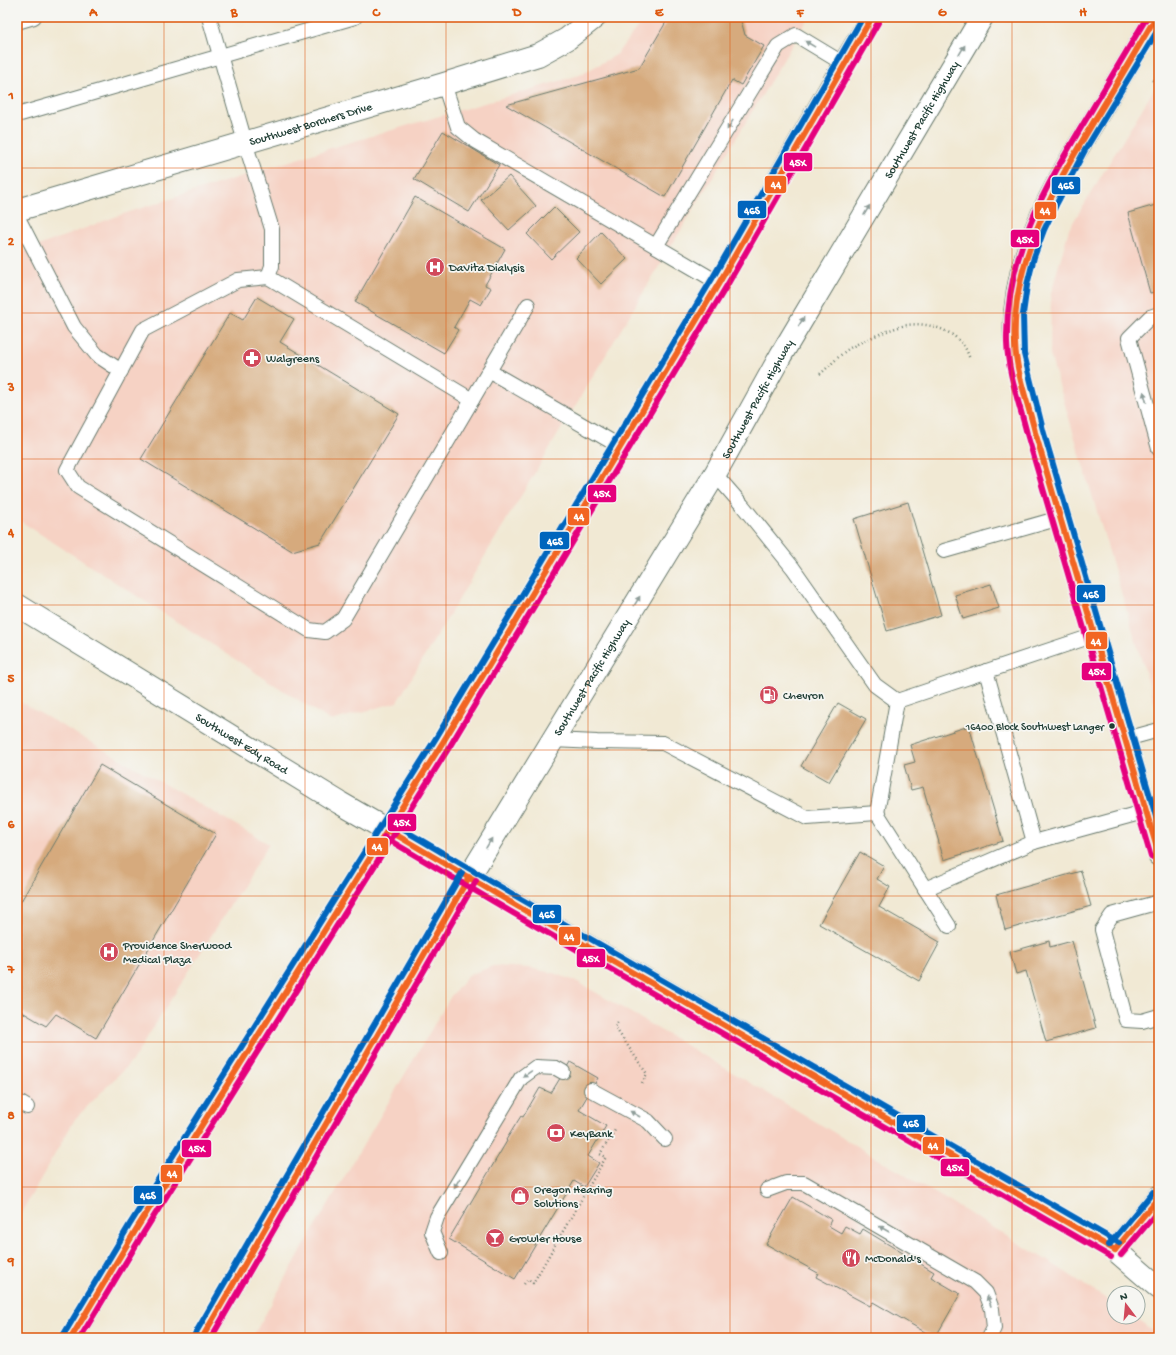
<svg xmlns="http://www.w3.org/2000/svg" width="1176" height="1355" font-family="'Gochi Hand',sans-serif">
<rect width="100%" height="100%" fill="#f6f6f2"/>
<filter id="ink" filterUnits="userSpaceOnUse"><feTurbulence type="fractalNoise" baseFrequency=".025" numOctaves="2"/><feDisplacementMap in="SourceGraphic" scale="8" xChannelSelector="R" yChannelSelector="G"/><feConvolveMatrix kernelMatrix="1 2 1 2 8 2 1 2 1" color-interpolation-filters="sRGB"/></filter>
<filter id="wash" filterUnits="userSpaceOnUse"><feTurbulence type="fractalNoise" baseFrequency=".012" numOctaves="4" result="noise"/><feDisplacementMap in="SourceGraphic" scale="16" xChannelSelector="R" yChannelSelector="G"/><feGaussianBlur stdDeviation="0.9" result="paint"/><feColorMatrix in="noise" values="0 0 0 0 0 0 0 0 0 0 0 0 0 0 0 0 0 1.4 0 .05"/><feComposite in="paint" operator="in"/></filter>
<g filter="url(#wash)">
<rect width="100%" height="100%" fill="#f1e9d4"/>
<g fill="#f6d2c4">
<polygon points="645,17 809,17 397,702 331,721 17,519 17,254 120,215 331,148 580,75 616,55"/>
<polygon points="1159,81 1159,718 1050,355 1051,293 1069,229"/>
<polygon points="17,700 269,844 133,1060 75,1119 17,1220"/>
<polygon points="493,966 529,968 553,973 578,982 798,1111 1053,1264 1114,1304 1114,1317 1135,1317 1145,1324 1159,1336 1159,1338 252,1338 309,1237 451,996 469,975"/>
</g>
<g id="blocks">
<g fill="#d6aa7d">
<polygon points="669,17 740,17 745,35 764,46 741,85 732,80 665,197 506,105 639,68"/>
<polygon points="443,131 499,165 469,212 414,179"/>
<polygon points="509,176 536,206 509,230 481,200"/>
<polygon points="415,197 505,249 485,285 491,288 481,305 470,299 454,327 458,330 444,353 355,302"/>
<polygon points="1159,204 1159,291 1150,293 1128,213"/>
<polygon points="554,207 579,232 551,259 527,234"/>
<polygon points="601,232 627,259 601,284 576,258"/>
<polygon points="257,297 294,319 280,342 399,414 320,543 292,551 141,459 230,313 243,320"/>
<polygon points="908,502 941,615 887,631 854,519"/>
<polygon points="991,584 999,608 963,619 955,595"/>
<polygon points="838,703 866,719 829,782 801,766"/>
<polygon points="969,726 1003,841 944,860 923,787 911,790 904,765 915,762 910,745"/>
<polygon points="100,765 216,834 96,1038 56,1014 46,1026 17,1009 17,996 19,992 17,990 17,908"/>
<polygon points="860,852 884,866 877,879 890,887 879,907 940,942 919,981 819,924"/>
<polygon points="1081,871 1091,906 1005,930 996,895"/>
<polygon points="1049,941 1050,947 1072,941 1096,1028 1046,1042 1026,971 1016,974 1010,952"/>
<polygon points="570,1062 598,1078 579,1110 606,1126 588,1156 599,1163 584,1187 574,1181 515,1279 449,1239 507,1141 506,1140 521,1116 523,1117 540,1088 551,1093"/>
<polygon points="793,1197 832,1220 829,1226 841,1233 845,1226 860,1234 863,1229 934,1272 931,1277 960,1294 935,1338 873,1302 870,1306 816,1277 818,1273 766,1244"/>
</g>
</g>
</g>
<g filter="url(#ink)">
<use href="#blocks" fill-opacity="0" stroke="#68796c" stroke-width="1"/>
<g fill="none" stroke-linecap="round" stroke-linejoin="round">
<defs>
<g id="lane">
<polyline points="209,17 245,142 272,229 272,266 268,277 472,400"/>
<polyline points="17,22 34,17"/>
<polyline points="444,84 458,127 474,140 719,283"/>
<polyline points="17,115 355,17"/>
<polyline points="17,216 74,327 97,355 121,371"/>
<polyline points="656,246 778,46 796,35 844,64"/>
<polyline points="268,277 238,280 143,330 67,470 78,487 309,630 325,632 343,619 528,305"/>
<polyline points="1159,314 1150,317 1129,338 1159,449"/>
<polyline points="489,371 621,447"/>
<polyline points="715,474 742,505 793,568 875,685 897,701 1095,635"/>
<polyline points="944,551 1060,518"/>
<polyline points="986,671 1034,842 1147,811"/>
<polyline points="1126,739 1159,730"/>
<polyline points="552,740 597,742 663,743 807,818 877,813 897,701"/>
<polyline points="877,813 949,926"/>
<polyline points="925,889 1034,842"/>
<polyline points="1159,902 1112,915 1102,930 1126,1020 1142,1021 1159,1016"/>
<polyline points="591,1090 648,1121 665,1139"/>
<polyline points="17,1101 27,1107"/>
<polyline points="767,1190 786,1183 804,1183 975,1282 986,1293 992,1309 994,1328 989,1338"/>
<polyline points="441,1253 432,1232 437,1217 521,1078 536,1067 556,1068 563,1072"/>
</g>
<g id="secondary">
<path d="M1156,17C1135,52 1115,86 1094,121C1053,188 1009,261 1015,344C1018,374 1028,403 1035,432L1159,855"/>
<path id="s1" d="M17,210L444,84L538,55L567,39L595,17"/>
<path id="s2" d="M17,605L340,803L1115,1250L1159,1288"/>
<polyline points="1115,1250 1159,1197"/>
</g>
<g id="highway">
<polyline points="71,1338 137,1228 443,742 719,283 844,64 872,17"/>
<path id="s3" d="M202,1338L469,877L715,474L781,355L982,17"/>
</g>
</defs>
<use href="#lane" stroke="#68796c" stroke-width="16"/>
<use href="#secondary" stroke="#68796c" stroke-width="24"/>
<use href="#highway" stroke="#68796c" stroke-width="24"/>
<g stroke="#68796c" stroke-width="2.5" stroke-dasharray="1 3" stroke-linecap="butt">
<polyline points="1152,80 1159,84"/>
<path d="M820,374C830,366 839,355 850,348C862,341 894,327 907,325C927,322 951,329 963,345C966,348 968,354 970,359"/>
<polyline points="618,1022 615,1027 647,1074 641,1085"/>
<polyline points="524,1284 528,1279 533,1283 606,1157 600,1154 615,1130"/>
</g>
<use href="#lane" stroke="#fff" stroke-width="14"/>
<use href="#secondary" stroke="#fff" stroke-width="22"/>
<use href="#highway" stroke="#fff" stroke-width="22"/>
<defs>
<g id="bus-1">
<path d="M1156,17C1135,52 1115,87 1094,121C1053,190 1011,261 1015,343C1016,373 1028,403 1035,432L1159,855"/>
<polyline points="388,830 517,906 1115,1250"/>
<polyline points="1115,1250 1159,1197"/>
<polyline points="71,1338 137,1228 443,742 719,283 872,17"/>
<polyline points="202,1338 469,877"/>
</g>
<g id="bus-2">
<path d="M1147,17C1127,50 1108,83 1088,116C1044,189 1005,255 1007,343C1008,374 1020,405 1027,434L1151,857"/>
<polyline points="384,837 513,913 1111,1257"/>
<polyline points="1121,1255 1159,1210"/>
<polyline points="80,1338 144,1232 450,746 726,287 879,21"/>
<polyline points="211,1338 476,881"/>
</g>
<g id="bus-3">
<polyline points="1159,28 1085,150 1057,203 1044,230 1034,257 1027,285 1023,314 1024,354 1043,430 1159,827"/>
<polyline points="392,823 521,899 1119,1243"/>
<polyline points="1109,1245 1153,1192"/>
<polyline points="64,1334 130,1224 436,738 712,279 863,17"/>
<polyline points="195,1334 462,873"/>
</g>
</defs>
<use href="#bus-1" stroke="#f6f6f2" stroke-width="9"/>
<use href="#bus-2" stroke="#f6f6f2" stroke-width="9"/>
<use href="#bus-3" stroke="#f6f6f2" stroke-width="9"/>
<use href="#bus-1" stroke="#f26522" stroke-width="6"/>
<use href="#bus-2" stroke="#e5007d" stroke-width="6"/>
<use href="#bus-3" stroke="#0065bd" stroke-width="6"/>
</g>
<defs><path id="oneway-solid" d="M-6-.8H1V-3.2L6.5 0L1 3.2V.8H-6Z"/></defs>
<g fill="#8f9e9a">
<use href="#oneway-solid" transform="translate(810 44) rotate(-149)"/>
<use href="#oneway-solid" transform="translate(962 50) rotate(-59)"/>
<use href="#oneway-solid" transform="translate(730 125) rotate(121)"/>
<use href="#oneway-solid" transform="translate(867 210) rotate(-59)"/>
<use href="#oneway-solid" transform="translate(801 322) rotate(-59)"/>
<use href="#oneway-solid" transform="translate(1145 397) rotate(-105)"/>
<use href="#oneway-solid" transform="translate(637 601) rotate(-59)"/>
<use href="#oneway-solid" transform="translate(489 843) rotate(-59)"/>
<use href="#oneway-solid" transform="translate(527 1074) rotate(145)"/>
<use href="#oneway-solid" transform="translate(635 1114) rotate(-150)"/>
<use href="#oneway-solid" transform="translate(457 1183) rotate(121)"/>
<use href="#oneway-solid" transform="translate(884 1229) rotate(-150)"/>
<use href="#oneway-solid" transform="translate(989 1301) rotate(-111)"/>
</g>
</g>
<path fill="none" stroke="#de580e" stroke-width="1" stroke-opacity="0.55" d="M164,17V1338M305,17V1338M446,17V1338M588,17V1338M730,17V1338M871,17V1338M1012,17V1338M17,168H1159M17,313H1159M17,459H1159M17,605H1159M17,750H1159M17,896H1159M17,1042H1159M17,1187H1159"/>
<defs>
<symbol id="hospital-disc" viewBox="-11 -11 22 22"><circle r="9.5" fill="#d1495b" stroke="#f6f6f2"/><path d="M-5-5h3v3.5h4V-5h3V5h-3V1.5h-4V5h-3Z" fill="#fff"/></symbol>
<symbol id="pharmacy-disc" viewBox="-11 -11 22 22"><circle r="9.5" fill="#d1495b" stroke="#f6f6f2"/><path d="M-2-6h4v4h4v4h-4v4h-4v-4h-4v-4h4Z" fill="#fff"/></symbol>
<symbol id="fuel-disc" viewBox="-11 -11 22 22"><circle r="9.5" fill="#d1495b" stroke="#f6f6f2"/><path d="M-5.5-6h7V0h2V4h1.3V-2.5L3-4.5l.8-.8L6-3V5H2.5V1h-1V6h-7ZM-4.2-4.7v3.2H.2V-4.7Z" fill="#fff"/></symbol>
<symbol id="bank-disc" viewBox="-11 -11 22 22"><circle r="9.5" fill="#d1495b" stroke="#f6f6f2"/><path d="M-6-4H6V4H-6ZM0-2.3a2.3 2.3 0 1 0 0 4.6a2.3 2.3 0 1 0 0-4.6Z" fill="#fff"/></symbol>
<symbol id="shop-disc" viewBox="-11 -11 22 22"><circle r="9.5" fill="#d1495b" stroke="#f6f6f2"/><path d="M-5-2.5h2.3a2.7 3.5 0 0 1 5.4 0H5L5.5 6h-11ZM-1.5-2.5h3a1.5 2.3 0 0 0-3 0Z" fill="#fff"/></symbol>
<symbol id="bar-disc" viewBox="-11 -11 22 22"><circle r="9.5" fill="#d1495b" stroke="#f6f6f2"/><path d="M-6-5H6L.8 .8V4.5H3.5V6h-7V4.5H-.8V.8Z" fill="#fff"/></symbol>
<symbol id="restaurant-disc" viewBox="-11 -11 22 22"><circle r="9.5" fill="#d1495b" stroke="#f6f6f2"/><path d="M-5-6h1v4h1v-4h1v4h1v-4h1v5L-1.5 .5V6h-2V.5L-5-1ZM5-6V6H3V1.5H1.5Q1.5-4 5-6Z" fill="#fff"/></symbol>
</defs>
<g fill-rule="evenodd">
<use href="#hospital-disc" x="424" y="256" width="22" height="22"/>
<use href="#pharmacy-disc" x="241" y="347" width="22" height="22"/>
<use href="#fuel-disc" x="758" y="684" width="22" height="22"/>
<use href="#hospital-disc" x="98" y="941" width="22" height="22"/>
<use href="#bank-disc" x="545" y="1122" width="22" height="22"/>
<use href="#shop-disc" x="509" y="1185" width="22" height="22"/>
<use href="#bar-disc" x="484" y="1227" width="22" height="22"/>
<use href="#restaurant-disc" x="840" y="1247" width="22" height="22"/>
</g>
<circle fill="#1f3d34" stroke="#f6f6f2" stroke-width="1.5" cx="1112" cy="726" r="3.5"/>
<g text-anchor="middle" stroke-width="3.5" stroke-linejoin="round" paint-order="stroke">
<g font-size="11" fill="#1f3d34" stroke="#f6f6f2" text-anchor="end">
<text x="1104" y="730">16400 Block Southwest Langer</text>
</g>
<g font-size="12" fill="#1f3d34" stroke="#f6f6f2">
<text dy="4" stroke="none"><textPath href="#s3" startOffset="1415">Southwest Pacific Highway</textPath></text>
<text dy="4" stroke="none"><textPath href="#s1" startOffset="306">Southwest Borchers Drive</textPath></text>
<text dy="4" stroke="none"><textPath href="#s3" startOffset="1091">Southwest Pacific Highway</textPath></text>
<text dy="4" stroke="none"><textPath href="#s3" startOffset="767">Southwest Pacific Highway</textPath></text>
<text dy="4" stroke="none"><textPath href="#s2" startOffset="264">Southwest Edy Road</textPath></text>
</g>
<g font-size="12" fill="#1f3d34" stroke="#f6f6f2" text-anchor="start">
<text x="449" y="271">DaVita Dialysis</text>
<text x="266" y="362">Walgreens</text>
<text x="783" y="699">Chevron</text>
<text x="123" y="949">Providence Sherwood<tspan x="123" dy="14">Medical Plaza</tspan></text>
<text x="570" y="1137">KeyBank</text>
<text x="534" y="1193">Oregon Hearing<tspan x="534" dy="14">Solutions</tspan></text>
<text x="509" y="1242">Growler House</text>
<text x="865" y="1262">McDonald's</text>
</g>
</g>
<g stroke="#f6f6f2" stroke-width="1.5">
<rect x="783" y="152" width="30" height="20" rx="4" fill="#e5007d"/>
<rect x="764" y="175" width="23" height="19" rx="4" fill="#f26522"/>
<rect x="1051" y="176" width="30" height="19" rx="4" fill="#0065bd"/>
<rect x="737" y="200" width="30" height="19" rx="4" fill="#0065bd"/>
<rect x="1034" y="201" width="23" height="19" rx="4" fill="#f26522"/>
<rect x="1010" y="229" width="30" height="19" rx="4" fill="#e5007d"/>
<rect x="587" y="484" width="30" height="19" rx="4" fill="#e5007d"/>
<rect x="567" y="507" width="23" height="19" rx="4" fill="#f26522"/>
<rect x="539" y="531" width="31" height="19" rx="4" fill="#0065bd"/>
<rect x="1076" y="584" width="30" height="19" rx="4" fill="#0065bd"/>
<rect x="1085" y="631" width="23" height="19" rx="4" fill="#f26522"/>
<rect x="1081" y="662" width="31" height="19" rx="4" fill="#e5007d"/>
<rect x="387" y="813" width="30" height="19" rx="4" fill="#e5007d"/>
<rect x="366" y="837" width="23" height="19" rx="4" fill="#f26522"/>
<rect x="532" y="904" width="30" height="20" rx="4" fill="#0065bd"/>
<rect x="558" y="926" width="23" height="20" rx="4" fill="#f26522"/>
<rect x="576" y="948" width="30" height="20" rx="4" fill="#e5007d"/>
<rect x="896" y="1114" width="30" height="19" rx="4" fill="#0065bd"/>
<rect x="922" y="1136" width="23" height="19" rx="4" fill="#f26522"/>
<rect x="181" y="1139" width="31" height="19" rx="4" fill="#e5007d"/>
<rect x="940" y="1158" width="30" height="19" rx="4" fill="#e5007d"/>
<rect x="160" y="1164" width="23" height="19" rx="4" fill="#f26522"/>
<rect x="133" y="1185" width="30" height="20" rx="4" fill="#0065bd"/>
</g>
<g font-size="11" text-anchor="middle" font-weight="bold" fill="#fff">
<text x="798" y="166">45X</text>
<text x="776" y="188">44</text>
<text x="1066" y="189">46S</text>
<text x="752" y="214">46S</text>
<text x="1045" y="214">44</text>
<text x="1025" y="243">45X</text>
<text x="602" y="497">45X</text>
<text x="579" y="520">44</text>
<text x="555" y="545">46S</text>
<text x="1091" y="598">46S</text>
<text x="1096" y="645">44</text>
<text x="1097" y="675">45X</text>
<text x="402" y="826">45X</text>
<text x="377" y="850">44</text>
<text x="547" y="918">46S</text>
<text x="569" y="940">44</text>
<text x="591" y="962">45X</text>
<text x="911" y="1127">46S</text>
<text x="933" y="1149">44</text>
<text x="197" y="1152">45X</text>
<text x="955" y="1171">45X</text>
<text x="172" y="1177">44</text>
<text x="148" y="1199">46S</text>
</g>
<rect width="1176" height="1355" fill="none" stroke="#f6f6f2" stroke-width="44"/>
<g transform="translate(1126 1305) rotate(344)"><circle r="19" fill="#f6f6f2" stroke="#a0aca6"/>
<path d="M0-3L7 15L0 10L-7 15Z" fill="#d1495b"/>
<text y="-6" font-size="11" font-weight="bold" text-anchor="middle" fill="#1f3d34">N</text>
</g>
<rect x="22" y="22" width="1132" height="1311" fill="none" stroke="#de580e" stroke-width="1.5"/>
<g font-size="13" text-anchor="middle" font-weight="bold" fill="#de580e">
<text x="93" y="16">A</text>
<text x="234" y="16">B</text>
<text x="376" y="16">C</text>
<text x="517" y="16">D</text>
<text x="659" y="16">E</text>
<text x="800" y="16">F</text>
<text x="942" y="16">G</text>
<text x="1083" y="16">H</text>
<text x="11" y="99">1</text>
<text x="11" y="245">2</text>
<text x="11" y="391">3</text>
<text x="11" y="536">4</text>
<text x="11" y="682">5</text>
<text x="11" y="828">6</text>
<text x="11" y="973">7</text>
<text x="11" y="1119">8</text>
<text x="11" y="1265">9</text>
</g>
</svg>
